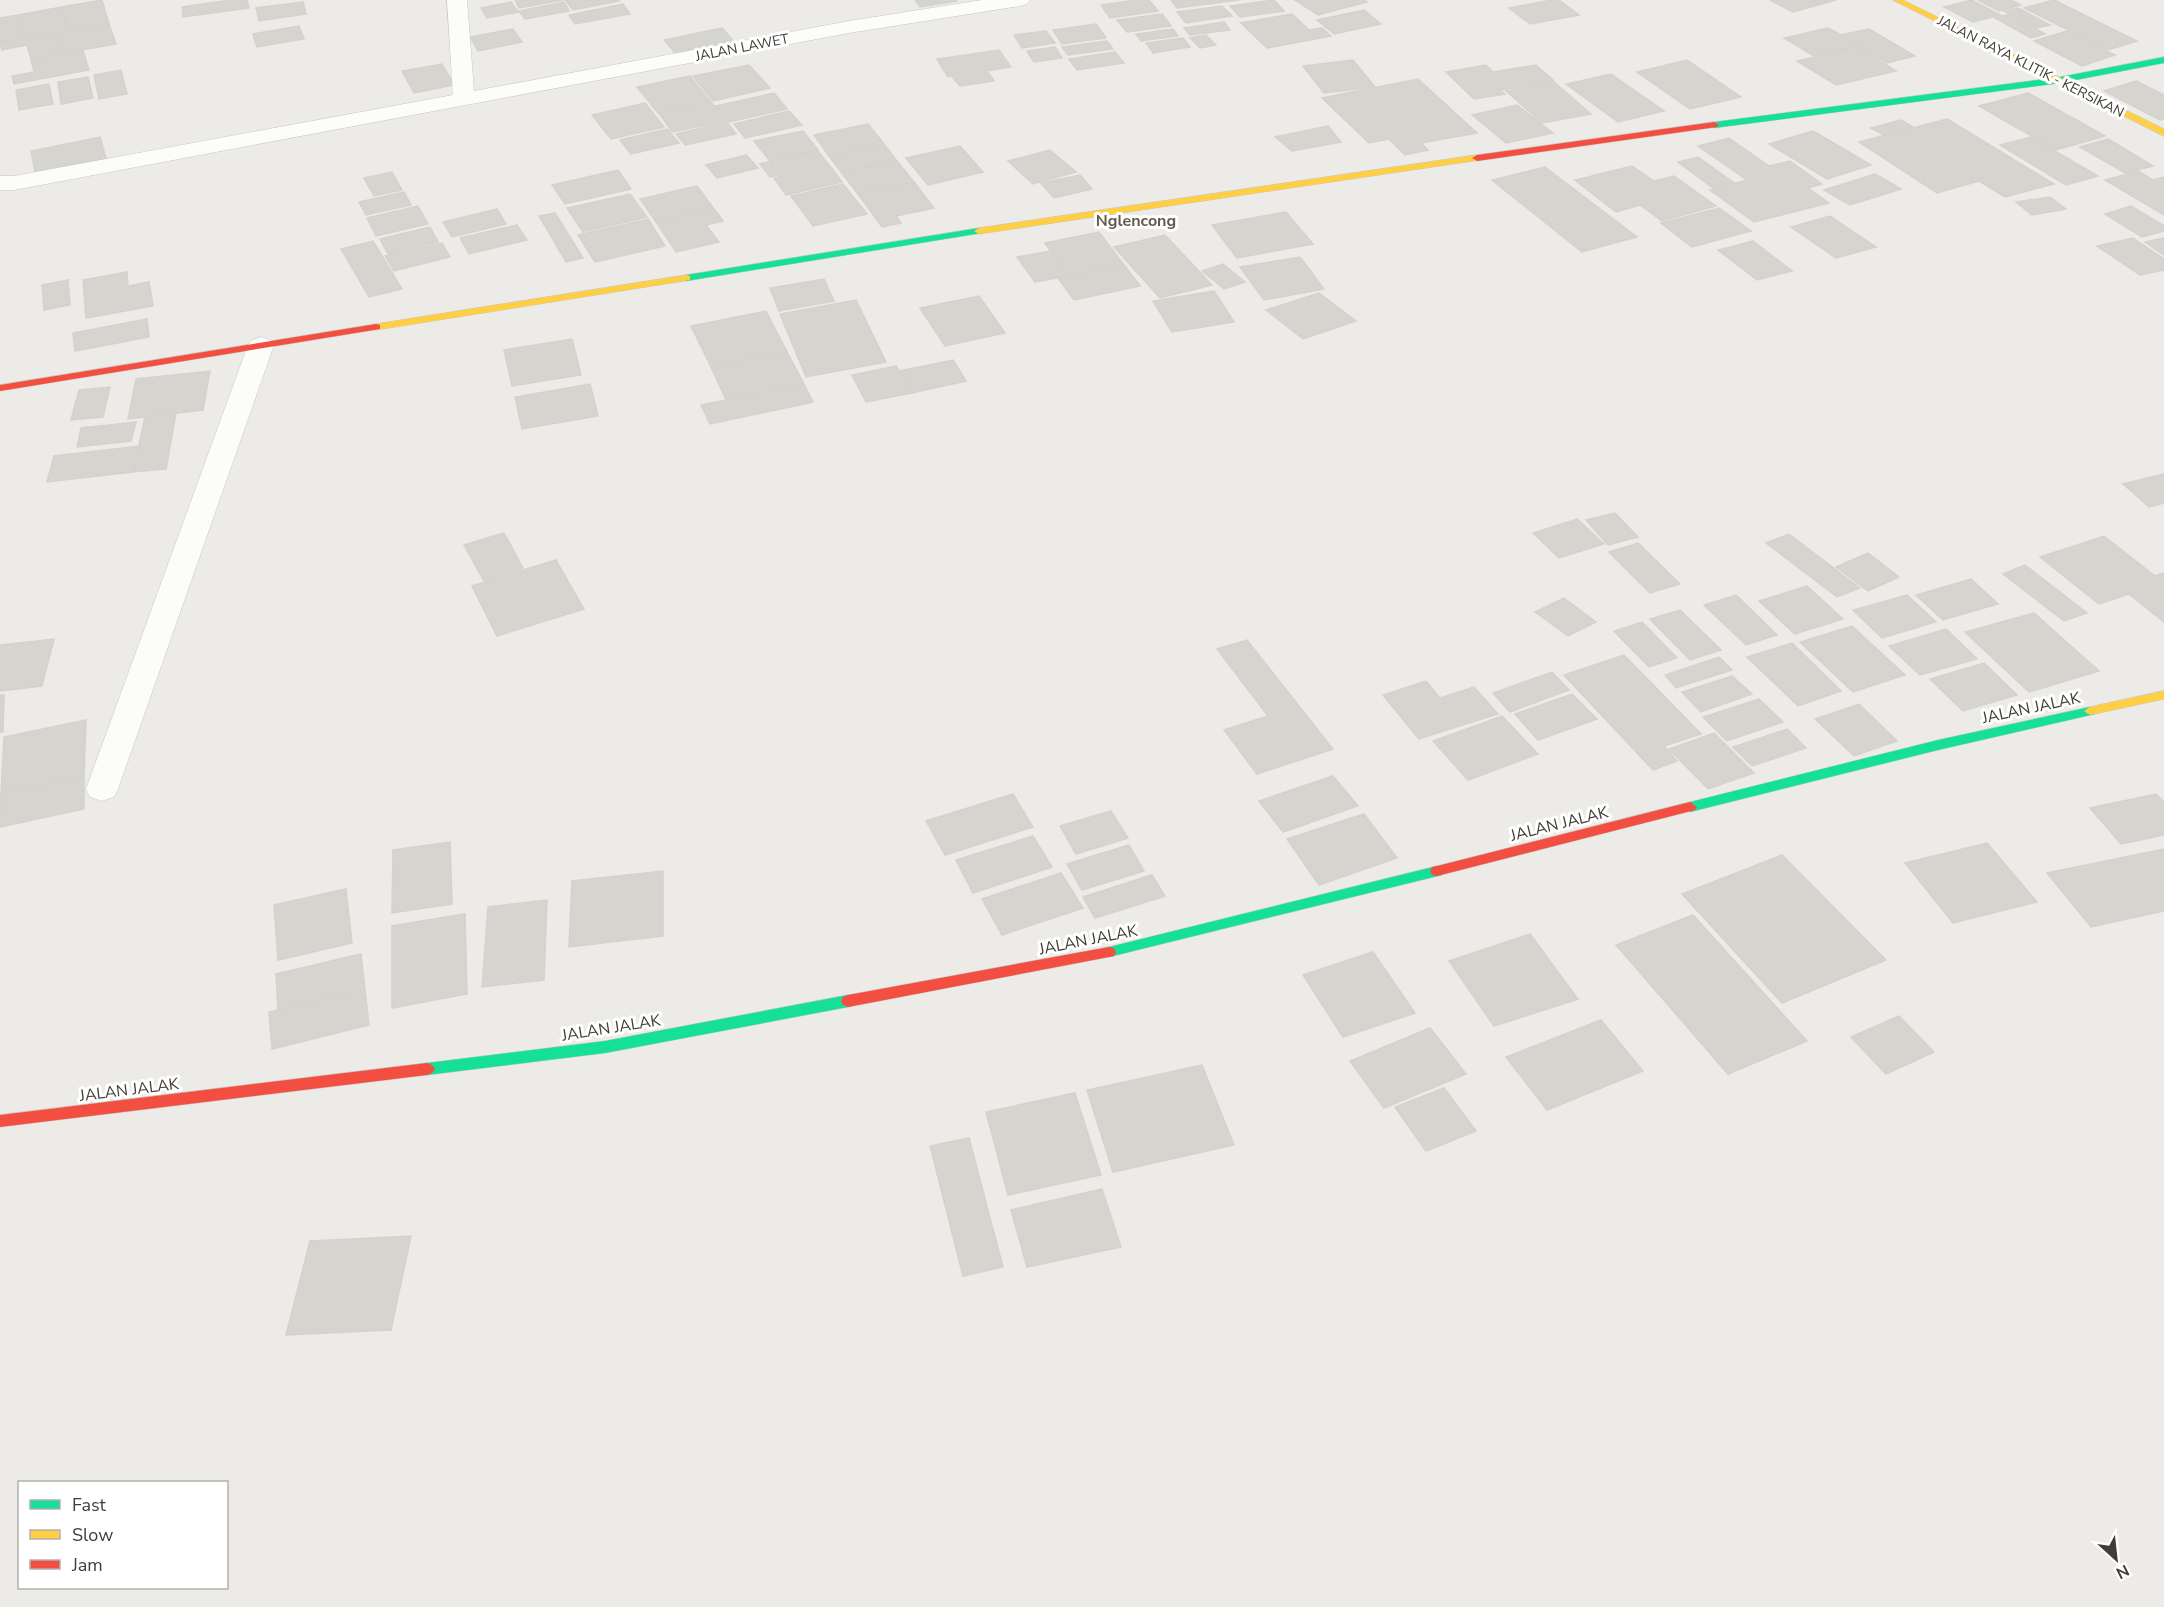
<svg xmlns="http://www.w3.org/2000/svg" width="2164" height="1607" font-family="'Nunito Sans',sans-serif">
<rect width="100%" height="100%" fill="#ecebe7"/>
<g fill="#d5d4cf" stroke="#d4d2cd" stroke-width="1.5">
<polygon points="102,0 109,24 68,31 61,7"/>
<polygon points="230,0 247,0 249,8 183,17 182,7"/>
<polygon points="515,0 563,0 519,8"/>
<polygon points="565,0 618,0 619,1 573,10"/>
<polygon points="915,0 956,0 957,1 920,7"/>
<polygon points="1136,0 1149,0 1158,11 1110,18 1101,5"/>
<polygon points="1171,0 1239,0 1177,8"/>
<polygon points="1274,0 1284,11 1240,17 1230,6"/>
<polygon points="1295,0 1364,0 1367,2 1318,15"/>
<polygon points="1552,0 1559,0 1579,15 1530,24 1509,8"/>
<polygon points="1770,0 1836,0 1793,12"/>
<polygon points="1972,0 2000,15 1973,22 1944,7"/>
<polygon points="1978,0 2011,0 2021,5 1999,11"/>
<polygon points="2054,0 2137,41 2108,50 2024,8"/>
<polygon points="303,2 306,14 259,21 256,8"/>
<polygon points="511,2 518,12 487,18 481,8"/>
<polygon points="564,2 569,11 525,19 519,11"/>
<polygon points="623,4 630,14 575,24 569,15"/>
<polygon points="1222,6 1232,16 1186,23 1177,12"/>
<polygon points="61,7 68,31 24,39 18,15"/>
<polygon points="2018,8 2050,25 2037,28 2004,11"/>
<polygon points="1364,10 1381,24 1334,34 1317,20"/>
<polygon points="1162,14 1171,26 1127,32 1117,20"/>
<polygon points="1292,14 1309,30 1322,28 1331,36 1267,48 1241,23"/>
<polygon points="2009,14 2045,34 2031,38 1995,18"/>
<polygon points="18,15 24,39 0,43 0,18"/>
<polygon points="1224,22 1230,30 1190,35 1184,28"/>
<polygon points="109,24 116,44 65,53 60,32"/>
<polygon points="1096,24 1106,38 1062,44 1053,30"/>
<polygon points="299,26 304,39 257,47 253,34"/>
<polygon points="722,28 736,44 677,55 664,40"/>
<polygon points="1828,28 1841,35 1869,29 1915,56 1887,63 1858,46 1814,56 1784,38"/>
<polygon points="513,29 522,42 478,51 470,37"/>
<polygon points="1173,29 1178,36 1141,41 1136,34"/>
<polygon points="1046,31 1055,43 1022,48 1014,35"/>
<polygon points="2067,31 2115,55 2082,66 2034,41"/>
<polygon points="60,32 65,53 31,59 27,45 2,50 0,43"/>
<polygon points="1206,35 1216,45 1200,48 1190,38"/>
<polygon points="1183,38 1190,47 1153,53 1146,43"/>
<polygon points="1107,41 1113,49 1068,55 1062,47"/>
<polygon points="1055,47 1062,58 1034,62 1027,51"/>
<polygon points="1857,47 1896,71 1836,85 1797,61"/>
<polygon points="83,50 89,70 14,84 12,76 34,72 31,59"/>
<polygon points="999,50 1011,67 948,77 937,59"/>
<polygon points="1115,52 1124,63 1077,70 1069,59"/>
<polygon points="1353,60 1375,87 1324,93 1303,66"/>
<polygon points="1687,60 1741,97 1690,109 1637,72"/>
<polygon points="442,64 454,85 414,93 402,71"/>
<polygon points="749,65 770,88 713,101 693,76"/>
<polygon points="1486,65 1493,72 1536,65 1554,81 1500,90 1505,94 1474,99 1446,72"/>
<polygon points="121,70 127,94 99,99 94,75"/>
<polygon points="988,72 994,81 960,86 953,78"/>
<polygon points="1611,74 1664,111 1618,122 1566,84"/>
<polygon points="690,76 711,102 658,113 637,87"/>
<polygon points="88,77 93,98 61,104 58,82"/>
<polygon points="1418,79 1477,133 1421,143 1428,150 1405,155 1389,139 1369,143 1322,98"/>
<polygon points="2136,81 2164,95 2164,119 2160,120 2104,91"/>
<polygon points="1554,82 1591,114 1542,123 1506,91"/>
<polygon points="49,84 53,104 19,110 16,90"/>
<polygon points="774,93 787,109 729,122 716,106"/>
<polygon points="2028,93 2105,136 2056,150 1979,106"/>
<polygon points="711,102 726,121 672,132 659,113"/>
<polygon points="645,103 664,127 611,139 592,115"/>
<polygon points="1517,105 1553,133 1506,143 1472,115"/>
<polygon points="789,111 802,125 745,138 734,124"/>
<polygon points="1947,119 2054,184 2005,197 1979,181 1937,193 1859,142"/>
<polygon points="1901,120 1913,127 1884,135 1871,128"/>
<polygon points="727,122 736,134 685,145 676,134"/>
<polygon points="868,124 884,144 829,156 814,135"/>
<polygon points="1328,126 1341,142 1292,151 1275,137"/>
<polygon points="667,129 679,143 631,154 620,140"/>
<polygon points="803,131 818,150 770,161 754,141"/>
<polygon points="1813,131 1871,165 1827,179 1769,144"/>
<polygon points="100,137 107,162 36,176 31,151"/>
<polygon points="2031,137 2098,176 2066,185 2000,145"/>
<polygon points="1729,138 1769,166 1790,161 1822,184 1808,188 1829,203 1754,222 1710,190 1747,180 1698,146"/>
<polygon points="2108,139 2153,166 2125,173 2080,147"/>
<polygon points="884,144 897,161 841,172 829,156"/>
<polygon points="960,146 983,172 928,185 906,158"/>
<polygon points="1050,150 1076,172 1033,184 1008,161"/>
<polygon points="818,151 829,165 770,177 760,164"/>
<polygon points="746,155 758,168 717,178 706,165"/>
<polygon points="1698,157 1734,183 1713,188 1678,162"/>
<polygon points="897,161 914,182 858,194 841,172"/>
<polygon points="830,166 842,182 786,195 774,178"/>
<polygon points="1632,166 1654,181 1674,176 1716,206 1662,221 1640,205 1616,212 1575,180"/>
<polygon points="1545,167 1637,237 1582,252 1492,180"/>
<polygon points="618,170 631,189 565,204 552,185"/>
<polygon points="2138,171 2153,180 2164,177 2164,215 2105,180"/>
<polygon points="392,172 402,190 374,196 364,178"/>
<polygon points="1875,174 1901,189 1850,205 1824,190"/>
<polygon points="1080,175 1092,189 1054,198 1041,183"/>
<polygon points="914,182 934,208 896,216 901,223 882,227 858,194"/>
<polygon points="843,184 867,214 813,226 791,196"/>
<polygon points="697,186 714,209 656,222 640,199"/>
<polygon points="404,192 411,205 366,215 359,202"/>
<polygon points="630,194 647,217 583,232 567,208"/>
<polygon points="2050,197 2066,209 2032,215 2016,202"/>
<polygon points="418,206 428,224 376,236 367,218"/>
<polygon points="2131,206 2164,226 2164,231 2142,237 2105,214"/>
<polygon points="1719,208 1751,231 1692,247 1661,223"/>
<polygon points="497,209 506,224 452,237 443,222"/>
<polygon points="714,209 723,221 706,225 719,242 676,252 656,222"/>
<polygon points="1286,212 1313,244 1237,258 1212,225"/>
<polygon points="555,213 583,258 566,262 539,216"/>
<polygon points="1830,216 1876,247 1836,258 1791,227"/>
<polygon points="648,219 665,246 595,262 578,235"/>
<polygon points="517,225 527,240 469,254 460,238"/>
<polygon points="430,227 438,242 388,254 380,239"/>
<polygon points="1099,232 1124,265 1069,276 1045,243"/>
<polygon points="1165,235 1212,285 1160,298 1114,247"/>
<polygon points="2133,238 2164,259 2164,270 2140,275 2097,246"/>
<polygon points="2164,238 2164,255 2145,242"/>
<polygon points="373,241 402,289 369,297 341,249"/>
<polygon points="1753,241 1792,271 1757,280 1718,250"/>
<polygon points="442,243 450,257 394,271 385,256"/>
<polygon points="1051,251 1069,276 1035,282 1017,257"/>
<polygon points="1300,257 1324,289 1264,300 1240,267"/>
<polygon points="1223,264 1245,282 1224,289 1202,271"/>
<polygon points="1124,265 1140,286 1074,300 1058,278"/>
<polygon points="127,272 128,286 149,282 153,306 86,318 83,280"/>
<polygon points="824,279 834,301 779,311 770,288"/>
<polygon points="68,280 70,305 44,310 42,285"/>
<polygon points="1214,291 1234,322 1172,332 1153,301"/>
<polygon points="1319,293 1356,321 1303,339 1266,310"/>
<polygon points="979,296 1005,333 945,346 920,308"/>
<polygon points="856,300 886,362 806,377 780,314"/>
<polygon points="766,311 787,352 711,367 691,326"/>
<polygon points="147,319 149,337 75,351 73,333"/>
<polygon points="572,339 581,375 512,386 504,350"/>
<polygon points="787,352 804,384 726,400 711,367"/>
<polygon points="953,360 966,381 912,393 899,371"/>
<polygon points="896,366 912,393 866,402 852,375"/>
<polygon points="210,371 203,410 128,419 136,379"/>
<polygon points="590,384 598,416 522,429 515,397"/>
<polygon points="804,384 813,402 710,424 701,405"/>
<polygon points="110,387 103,417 71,420 79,390"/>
<polygon points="176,413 166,469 133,472 145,417"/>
<polygon points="136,422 131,441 77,447 81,428"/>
<polygon points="140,446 133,472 47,482 54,456"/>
<polygon points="2164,474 2164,503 2149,507 2123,484"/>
<polygon points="1615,513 1638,537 1608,545 1586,520"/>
<polygon points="1577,519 1604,544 1559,558 1533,533"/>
<polygon points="504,533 523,568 484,581 464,545"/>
<polygon points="1789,534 1860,588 1837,597 1766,543"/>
<polygon points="2104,536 2155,576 2164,573 2164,622 2129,594 2099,604 2040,557"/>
<polygon points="1638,543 1680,584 1650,593 1609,552"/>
<polygon points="1868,553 1899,577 1868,591 1836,567"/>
<polygon points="556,560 584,609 497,636 472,586"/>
<polygon points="2025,565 2087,613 2064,621 2003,574"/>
<polygon points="1971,579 1998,604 1943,620 1916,595"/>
<polygon points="1807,586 1843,619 1795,634 1759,601"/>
<polygon points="1736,595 1777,635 1746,645 1704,605"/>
<polygon points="1907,595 1936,622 1882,638 1853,610"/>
<polygon points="1564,598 1596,622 1568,636 1535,612"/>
<polygon points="1680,610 1721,650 1690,660 1650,619"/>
<polygon points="2034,613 2099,671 2029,692 1965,632"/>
<polygon points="1642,622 1677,658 1649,667 1614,631"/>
<polygon points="1852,626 1905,675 1853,692 1800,642"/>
<polygon points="1946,629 1977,659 1920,675 1889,646"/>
<polygon points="54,639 42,686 0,691 0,645"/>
<polygon points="1247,640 1333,749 1257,774 1224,730 1268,716 1217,649"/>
<polygon points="1792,643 1841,691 1798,706 1747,657"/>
<polygon points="1624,655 1701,734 1664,746 1677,761 1653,770 1564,675"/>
<polygon points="1719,657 1732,670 1676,688 1665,675"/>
<polygon points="1984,663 2017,695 1963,711 1930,679"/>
<polygon points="1552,672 1569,690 1510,712 1493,693"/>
<polygon points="1732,676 1752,694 1701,712 1682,692"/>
<polygon points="1426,681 1440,698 1474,687 1498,714 1419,739 1383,695"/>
<polygon points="1572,694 1597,719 1538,740 1515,714"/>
<polygon points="0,695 4,695 3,732 0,732"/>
<polygon points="1759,699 1783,722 1727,741 1703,717"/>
<polygon points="1859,704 1897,741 1854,756 1815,719"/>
<polygon points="1502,716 1538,754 1468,780 1433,741"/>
<polygon points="86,720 84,776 1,794 4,737"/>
<polygon points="1787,729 1806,748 1752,766 1733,747"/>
<polygon points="1714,733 1754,773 1708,789 1669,749"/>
<polygon points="84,776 84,809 0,827 1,794"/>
<polygon points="1333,776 1358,806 1283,832 1259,801"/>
<polygon points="1013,794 1033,827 945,855 926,821"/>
<polygon points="2156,794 2164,802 2164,835 2121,844 2090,808"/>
<polygon points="1111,811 1128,838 1076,854 1060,826"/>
<polygon points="1364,814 1397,858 1319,885 1287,839"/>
<polygon points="1033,836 1052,867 973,893 956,860"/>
<polygon points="450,842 452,904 392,913 393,850"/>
<polygon points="1987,843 2037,902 1953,923 1905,863"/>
<polygon points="1129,845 1144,871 1082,890 1067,864"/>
<polygon points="2164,849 2164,911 2091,927 2047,873"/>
<polygon points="1782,855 1886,960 1782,1003 1682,894"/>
<polygon points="663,871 663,936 569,947 572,881"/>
<polygon points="1061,873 1083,908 1002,935 982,899"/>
<polygon points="1152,875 1165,896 1095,918 1083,897"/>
<polygon points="346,889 352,943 278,960 274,905"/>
<polygon points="547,900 544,980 482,987 488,907"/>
<polygon points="465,914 467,994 392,1008 392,926"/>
<polygon points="1693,915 1807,1041 1728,1074 1616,945"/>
<polygon points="1530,934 1578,999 1494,1026 1449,961"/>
<polygon points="1373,952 1415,1013 1343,1037 1303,975"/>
<polygon points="361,954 365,990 278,1010 276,974"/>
<polygon points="365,990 369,1025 272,1049 269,1012"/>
<polygon points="1899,1016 1934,1052 1886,1074 1851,1037"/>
<polygon points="1601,1020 1643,1071 1547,1110 1506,1057"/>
<polygon points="1430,1028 1466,1074 1384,1108 1350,1061"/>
<polygon points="1202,1065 1234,1145 1113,1172 1087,1090"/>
<polygon points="1444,1088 1476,1131 1426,1151 1395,1107"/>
<polygon points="1075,1093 1101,1175 1008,1195 986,1112"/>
<polygon points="969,1138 1003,1267 963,1276 930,1146"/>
<polygon points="1102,1189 1121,1247 1027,1267 1011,1210"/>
<polygon points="411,1236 391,1330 286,1335 310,1241"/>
</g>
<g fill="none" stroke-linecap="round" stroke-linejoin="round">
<defs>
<g id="street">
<polygon points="447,0 467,0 474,91 849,21 982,0 1030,0 1027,4 1020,6 849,33 14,190 0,190 0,176 14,176 453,95"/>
<polygon points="261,337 270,340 274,345 118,789 114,797 102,801 90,797 86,789 248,345 252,340"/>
</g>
<g id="fast">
<polygon points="2164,57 2164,63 2060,83 1714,128 1709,125 1714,122 2060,77"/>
<polygon points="979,228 984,231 982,233 686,281 681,278 686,275"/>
<polygon points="2090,707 2096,711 2095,714 1938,750 1690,812 1683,807 1690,802 1938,740"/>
<polygon points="1437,866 1442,867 1444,871 1442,875 1109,957 1104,956 1102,952 1104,948 1109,947"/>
<polygon points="848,995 853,997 855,1001 853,1005 848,1007 605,1053 427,1075 422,1073 419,1069 422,1065 427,1063 605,1041"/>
</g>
<g id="slow">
<polygon points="1893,0 1903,0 2164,129 2164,136"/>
<polygon points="1477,155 1482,158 1480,160 979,234 974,231 979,228"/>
<polygon points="686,275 690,276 690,280 376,330 371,327 376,324"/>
<polygon points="2164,691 2164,699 2090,715 2084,711 2090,707"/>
</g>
<g id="jam">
<polygon points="1714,122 1719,125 1717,127 1477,161 1472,158 1477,155"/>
<polygon points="376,324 380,325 380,329 0,391 0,385"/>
<polygon points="1690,802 1697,807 1695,810 1437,876 1432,875 1430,871 1432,867 1437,866"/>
<polygon points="1109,947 1114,948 1116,952 1114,956 1109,957 848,1007 843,1005 841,1001 843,997 848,995"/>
<polygon points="427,1063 432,1065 435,1069 432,1073 427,1075 0,1127 0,1115"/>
</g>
</defs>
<use href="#street" stroke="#c8c7c3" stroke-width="1"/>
<use href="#fast" stroke="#cac8bf" stroke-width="1"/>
<use href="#slow" stroke="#cac8bf" stroke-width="1"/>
<use href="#jam" stroke="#cac8bf" stroke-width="1"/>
<use href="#street" fill="#fcfcfb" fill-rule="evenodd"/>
<use href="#fast" fill="#16e098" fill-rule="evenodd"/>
<use href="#slow" fill="#ffcf43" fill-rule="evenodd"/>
<use href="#jam" fill="#f24e42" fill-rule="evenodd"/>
</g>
<g text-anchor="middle" stroke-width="6" stroke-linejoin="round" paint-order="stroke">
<g font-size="14" fill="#413c35" stroke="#fff">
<text transform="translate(742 47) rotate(-11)" y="5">JALAN LAWET</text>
<text transform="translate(2031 66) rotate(27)" y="5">JALAN RAYA KLITIK - KERSIKAN</text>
</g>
<g font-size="16" font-weight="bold" fill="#625a4d" stroke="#fff">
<text x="1136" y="226">Nglencong</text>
</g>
<g font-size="16" fill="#413c35" stroke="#fff">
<text transform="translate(2031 707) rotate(-12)" y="6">JALAN JALAK</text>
<text transform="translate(1559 823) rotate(-14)" y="6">JALAN JALAK</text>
<text transform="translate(1088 939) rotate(-11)" y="6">JALAN JALAK</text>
<text transform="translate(611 1027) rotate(-9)" y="6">JALAN JALAK</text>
<text transform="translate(129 1089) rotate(-7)" y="6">JALAN JALAK</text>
</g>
</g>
<rect x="18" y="1481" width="210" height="108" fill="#ffffff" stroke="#b3b1ae" stroke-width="1.5"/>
<rect x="30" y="1500" width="30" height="9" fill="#16e098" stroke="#b3b1ae" stroke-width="1.5"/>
<text x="72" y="1511" font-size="18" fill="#413c35">Fast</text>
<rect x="30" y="1530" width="30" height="9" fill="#ffcf43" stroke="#b3b1ae" stroke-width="1.5"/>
<text x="72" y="1541" font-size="18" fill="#413c35">Slow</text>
<rect x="30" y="1560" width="30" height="9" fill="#f24e42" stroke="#b3b1ae" stroke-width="1.5"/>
<text x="72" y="1571" font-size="18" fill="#413c35">Jam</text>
<g transform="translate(2116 1559) rotate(153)" stroke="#ffffff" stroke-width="4.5" paint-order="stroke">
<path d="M0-4.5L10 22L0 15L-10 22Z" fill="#413c35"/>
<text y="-9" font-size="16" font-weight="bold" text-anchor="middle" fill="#413c35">N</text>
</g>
</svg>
